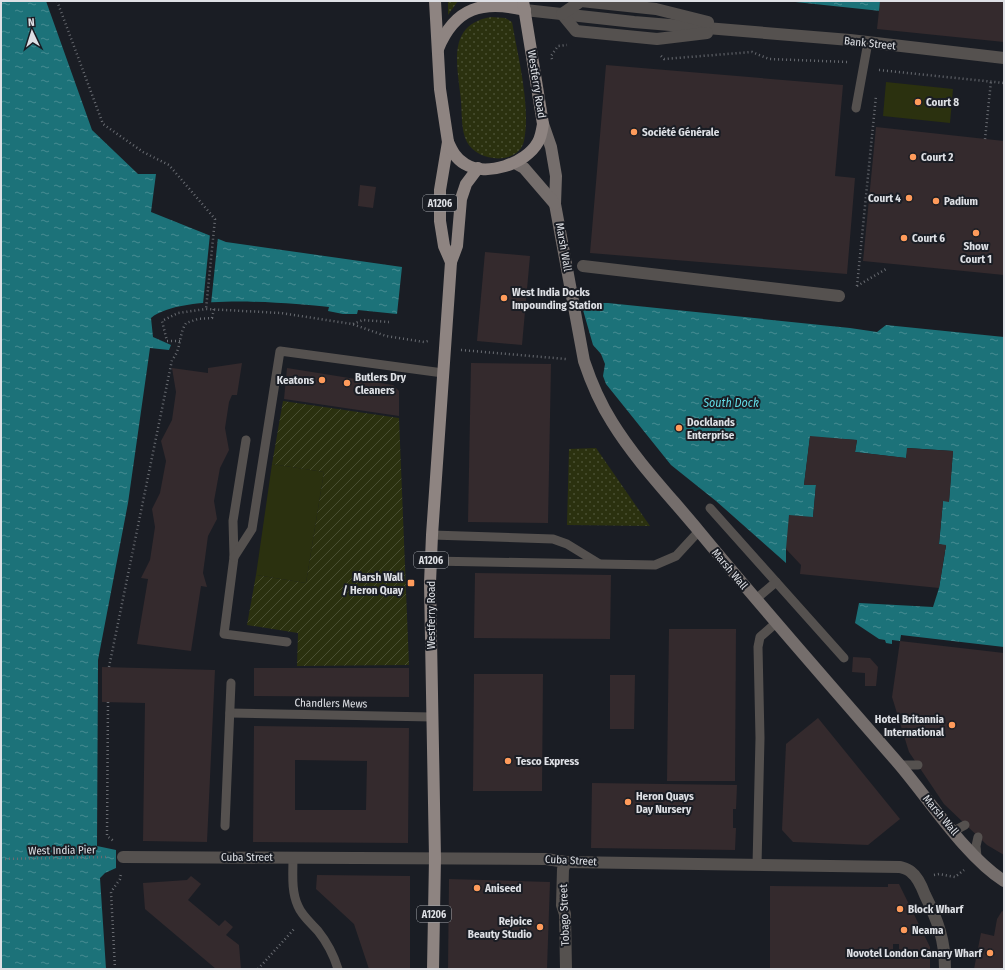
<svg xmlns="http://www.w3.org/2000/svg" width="1005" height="970" font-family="'Fira Sans Condensed',sans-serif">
<defs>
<pattern id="park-dots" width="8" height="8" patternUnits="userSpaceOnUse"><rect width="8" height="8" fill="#2b310f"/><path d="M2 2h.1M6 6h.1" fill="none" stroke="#494f32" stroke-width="1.8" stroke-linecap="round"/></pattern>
<pattern id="garden-furrows" width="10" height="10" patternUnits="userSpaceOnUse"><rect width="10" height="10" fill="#2b310f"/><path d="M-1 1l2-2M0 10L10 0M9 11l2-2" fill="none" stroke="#494f32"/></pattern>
<pattern id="water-ripples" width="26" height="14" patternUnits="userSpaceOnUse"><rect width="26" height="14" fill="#1c7279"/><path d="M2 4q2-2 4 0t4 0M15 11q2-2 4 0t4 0" fill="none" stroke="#478c92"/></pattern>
</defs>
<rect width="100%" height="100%" fill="#1a1d24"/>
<g fill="#2b310f">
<polygon points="886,82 953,89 950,123 883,116"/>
<polygon points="272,464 324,472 306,583 256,575"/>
</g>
<g fill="url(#park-dots)">
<polygon points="448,1 458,1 448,15"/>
<path d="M491,17L505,18L512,22C518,57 531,107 524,141C519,165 478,163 467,142C461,131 462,113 461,101C458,67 445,25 491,17Z"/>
<polygon points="596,448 650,526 567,525 569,449"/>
</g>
<polygon fill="url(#garden-furrows)" points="283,401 399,418 409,665 297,666 298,633 247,625 256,575 306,583 324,472 272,464"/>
<g fill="url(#water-ripples)">
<path d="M1,1H46L92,130L138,174H156L151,212L226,242L402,267L397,314L358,310L357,314H343L328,311L329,307C289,303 182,293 151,318L153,337L171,345L169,350L150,348L128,503L98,660L97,846L116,850V868L105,873L100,878L106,969H1Z"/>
<polygon points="786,1 1004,1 1004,24"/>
<polygon points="581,303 608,303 850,328 877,332 886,325 1004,337 1004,647 901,635 900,641 892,640 892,644 886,643 885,640 879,639 855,623 859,603 933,607 939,588 946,546 939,544 943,501 949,501 953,451 908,448 906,458 855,452 857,440 810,437 804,485 816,485 813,517 786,549 786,563 716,501 671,465 606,384 603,376 605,364 601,354 593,345"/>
</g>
<polygon fill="#1a1d24" points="210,234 218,237 211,304 203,304"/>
<g fill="#342a2d" fill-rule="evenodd">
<polygon points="880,1 1004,1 1004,42 877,29"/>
<polygon points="606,65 843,85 835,176 855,178 847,274 590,253"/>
<polygon points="876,127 1004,141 1004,275 863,261"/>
<polygon points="360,185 376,187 373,208 358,206"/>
<polygon points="485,252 530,256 522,345 477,341"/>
<polygon points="242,363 237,395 232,395 229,402 225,428 229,450 220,468 214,501 217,519 208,536 203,573 207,587 201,586 191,651 137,644 148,579 141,578 150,560 155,527 152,509 160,493 166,461 161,441 172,420 176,392 172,368 208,373 208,368"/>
<polygon points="471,363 551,364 548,523 468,522"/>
<polygon points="287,368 393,385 399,391 399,416 284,399"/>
<polygon points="810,436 857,440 855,452 906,458 907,448 953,451 949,502 943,501 939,544 946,545 939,588 800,574 801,565 786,549 789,515 813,517 816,485 804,485"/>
<polygon points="475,573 611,575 610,639 474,638"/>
<polygon points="669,629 736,629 735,781 667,781"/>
<polygon points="900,641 1004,653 1004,855 987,845 944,804 909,752 892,697"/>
<polygon points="853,657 870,658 878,667 876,686 865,686 865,673 852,672"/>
<polygon points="102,667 215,670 207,842 143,841 145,703 102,702"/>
<polygon points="254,668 409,668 409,697 254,696"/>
<polygon points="474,674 543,674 542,791 473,791"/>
<polygon points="610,675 635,675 634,729 610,729"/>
<polygon points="818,718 900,819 868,845 793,842 782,830 786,744"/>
<path d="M254,726L409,728L408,843L253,842ZM295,760L367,761L366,810H295Z"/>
<polygon points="592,783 737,785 736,809 733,809 733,828 736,828 735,850 591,848"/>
<polygon points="317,875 410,876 410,969 369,969 354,924 316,889"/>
<polygon points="191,876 201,884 188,900 219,926 225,920 233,927 226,935 239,945 241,969 216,969 145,909 143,883 187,880"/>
<polygon points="449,879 550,882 547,969 448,969"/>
<path d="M888,884H899L930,947V969H770V886L888,887ZM893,944H899V953H893Z"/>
<polygon points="1002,911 1004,912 1004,969 974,969 981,933 994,936 997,919"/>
</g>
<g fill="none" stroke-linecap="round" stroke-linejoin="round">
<g stroke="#696c72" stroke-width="2.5" stroke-dasharray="1 3" stroke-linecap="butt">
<polyline points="57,1 103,124 143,152 169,165 215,219 206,309"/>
<polyline points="661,56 664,59 752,52 769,59 849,62"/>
<polyline points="552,59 551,56 558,46 567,45"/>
<polyline points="879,70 1004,83"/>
<polyline points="985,139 991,81"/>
<polyline points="857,286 876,96"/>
<polyline points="857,286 886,269"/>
<polyline points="353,324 363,320 389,322"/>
<polyline points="180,341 167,341 162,321 178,313 206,309 281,313 352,324 386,336 424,342 428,341"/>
<polyline points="461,350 566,359"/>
<path d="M109,667L172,360C182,348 178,336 186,323L198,319L212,318L214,309"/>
<polyline points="108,702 107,836 115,842"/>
<polyline points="1,859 107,857"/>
<polyline points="934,875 939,874 955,877 964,870"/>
<polyline points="115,969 111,892 120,879 121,873"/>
<polyline points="258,969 295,928"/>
</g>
<g stroke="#55514f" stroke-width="9">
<polyline points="856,108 868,42"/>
<polyline points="246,440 233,521 234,557 224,634 287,642"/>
<polyline points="710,508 844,658"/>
<polyline points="432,535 553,539 567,544 598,563"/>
<polyline points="234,557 252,529 280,351 443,373"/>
<polyline points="431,561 655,565 676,556 699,531"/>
<polyline points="756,599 776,582"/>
<polyline points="230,713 432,717"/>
<polyline points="899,765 918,765"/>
<polyline points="225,826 231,683"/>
<polyline points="954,831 965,825"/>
<path d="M293,857C293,873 291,891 298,906C302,916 311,923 318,931C326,941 334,956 338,969"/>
<polyline points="977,857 976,846 978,837"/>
<polyline points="757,865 760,738 758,647 760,637 776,623"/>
</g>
<g stroke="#55514f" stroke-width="12">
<polyline points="525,10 634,22 850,40 1004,58"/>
<polyline points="562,14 576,31 657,39 707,33"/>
<polyline points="562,14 581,1 656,9 708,22"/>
<polyline points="583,266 839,296"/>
<path d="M123,857L546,859L566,862L900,867C903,868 908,869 911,872C918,877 922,887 925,895C938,921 945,940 945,969"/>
<polyline points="566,862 563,869 562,905 565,914 566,969"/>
</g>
<g stroke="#756e6c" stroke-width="12">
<path d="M543,124L551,147L556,176L555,204L584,361C591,382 600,403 612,422C636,461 669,495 698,530C763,609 831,686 898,763C929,799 965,856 1004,881"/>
<polyline points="515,163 524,168 555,204"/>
</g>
<g stroke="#8e8481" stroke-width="12">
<polyline points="435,1 440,89 448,142 440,190 440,221 444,246 451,262"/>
<path d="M438,49C455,7 483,0 525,10"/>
<path d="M448,142C452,151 456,159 465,164C486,177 526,164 538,142C541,137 542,130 543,124L523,1"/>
<polyline points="433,969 435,858 430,583 432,535 451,262 457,246 461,199 466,184 478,168"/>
</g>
</g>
<g fill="#ff9b5b" stroke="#1a1d24" stroke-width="1.5">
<circle cx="918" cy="102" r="4"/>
<circle cx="634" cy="132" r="4"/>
<circle cx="913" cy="157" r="4"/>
<circle cx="909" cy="198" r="4"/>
<circle cx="936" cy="201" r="4"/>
<circle cx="976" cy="233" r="4"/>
<circle cx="904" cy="238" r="4"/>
<circle cx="504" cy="298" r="4"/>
<circle cx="322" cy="380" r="4"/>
<circle cx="347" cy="383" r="4"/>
<circle cx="679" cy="428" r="4"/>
<rect x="407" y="579" width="8" height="8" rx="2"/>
<circle cx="952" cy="725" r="4"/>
<circle cx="508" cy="761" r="4"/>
<circle cx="628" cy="802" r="4"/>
<circle cx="477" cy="888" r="4"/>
<circle cx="900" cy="909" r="4"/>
<circle cx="540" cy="927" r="4"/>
<circle cx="904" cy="930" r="4"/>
<circle cx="990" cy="953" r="4"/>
</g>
<g text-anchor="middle" stroke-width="4" stroke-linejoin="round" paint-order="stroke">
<g fill="#1a1d24" stroke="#a3a6ab" stroke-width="1">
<rect x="423" y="195" width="34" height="16" rx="3"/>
<rect x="414" y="552" width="34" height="16" rx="3"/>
<rect x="417" y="906" width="34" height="16" rx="3"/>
</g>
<g font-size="10" font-weight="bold" fill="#dee0e5">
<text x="440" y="207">A1206</text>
<text x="431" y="564">A1206</text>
<text x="434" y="918">A1206</text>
</g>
<g font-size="11" fill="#dee0e5" stroke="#1a1d24">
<text transform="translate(870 43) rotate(6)" y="4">Bank Street</text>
<text transform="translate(537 84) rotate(81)" y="4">Westferry Road</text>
<text transform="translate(564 247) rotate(80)" y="4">Marsh Wall</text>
<text transform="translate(730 569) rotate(50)" y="4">Marsh Wall</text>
<text transform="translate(431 615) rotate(-90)" y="4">Westferry Road</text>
<text transform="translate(331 703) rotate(1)" y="4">Chandlers Mews</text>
<text transform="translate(941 815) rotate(50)" y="4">Marsh Wall</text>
<text transform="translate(62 850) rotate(-1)" y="4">West India Pier</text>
<text x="247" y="861">Cuba Street</text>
<text transform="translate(571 860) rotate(3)" y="4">Cuba Street</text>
<text transform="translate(564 915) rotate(-92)" y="4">Tobago Street</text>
</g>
<g font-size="11" font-weight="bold" fill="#dee0e5" stroke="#1a1d24" text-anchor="start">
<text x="926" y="106">Court 8</text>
<text x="642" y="136">Société Générale</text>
<text x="921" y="161">Court 2</text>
<text x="901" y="202" text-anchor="end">Court 4</text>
<text x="944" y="205">Padium</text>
<text x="912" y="242">Court 6</text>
<text x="976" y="250" text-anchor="middle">Show<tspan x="976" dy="13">Court 1</tspan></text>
<text x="512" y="296">West India Docks<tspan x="512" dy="13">Impounding Station</tspan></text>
<text x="355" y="381">Butlers Dry<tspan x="355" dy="13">Cleaners</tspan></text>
<text x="314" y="384" text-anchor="end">Keatons</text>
<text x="687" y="426">Docklands<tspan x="687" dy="13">Enterprise</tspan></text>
<text x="403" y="581" text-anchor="end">Marsh Wall<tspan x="403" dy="13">/ Heron Quay</tspan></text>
<text x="944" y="723" text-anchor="end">Hotel Britannia<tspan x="944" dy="13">International</tspan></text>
<text x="516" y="765">Tesco Express</text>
<text x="636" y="800">Heron Quays<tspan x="636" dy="13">Day Nursery</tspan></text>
<text x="485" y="892">Aniseed</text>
<text x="908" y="913">Block Wharf</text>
<text x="532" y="925" text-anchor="end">Rejoice<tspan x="532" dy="13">Beauty Studio</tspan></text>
<text x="912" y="934">Neama</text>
<text x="982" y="957" text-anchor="end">Novotel London Canary Wharf</text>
</g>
<g font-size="12" font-style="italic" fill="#62dbe5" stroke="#1a1d24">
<text x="731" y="407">South Dock</text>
</g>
</g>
<rect width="1005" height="970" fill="none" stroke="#dee0e5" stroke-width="4"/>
<g transform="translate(32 32) rotate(356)" stroke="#1a1d24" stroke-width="3" paint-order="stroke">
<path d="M0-3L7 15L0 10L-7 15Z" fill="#dee0e5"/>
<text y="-6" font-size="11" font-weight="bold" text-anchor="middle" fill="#dee0e5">N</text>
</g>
</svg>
